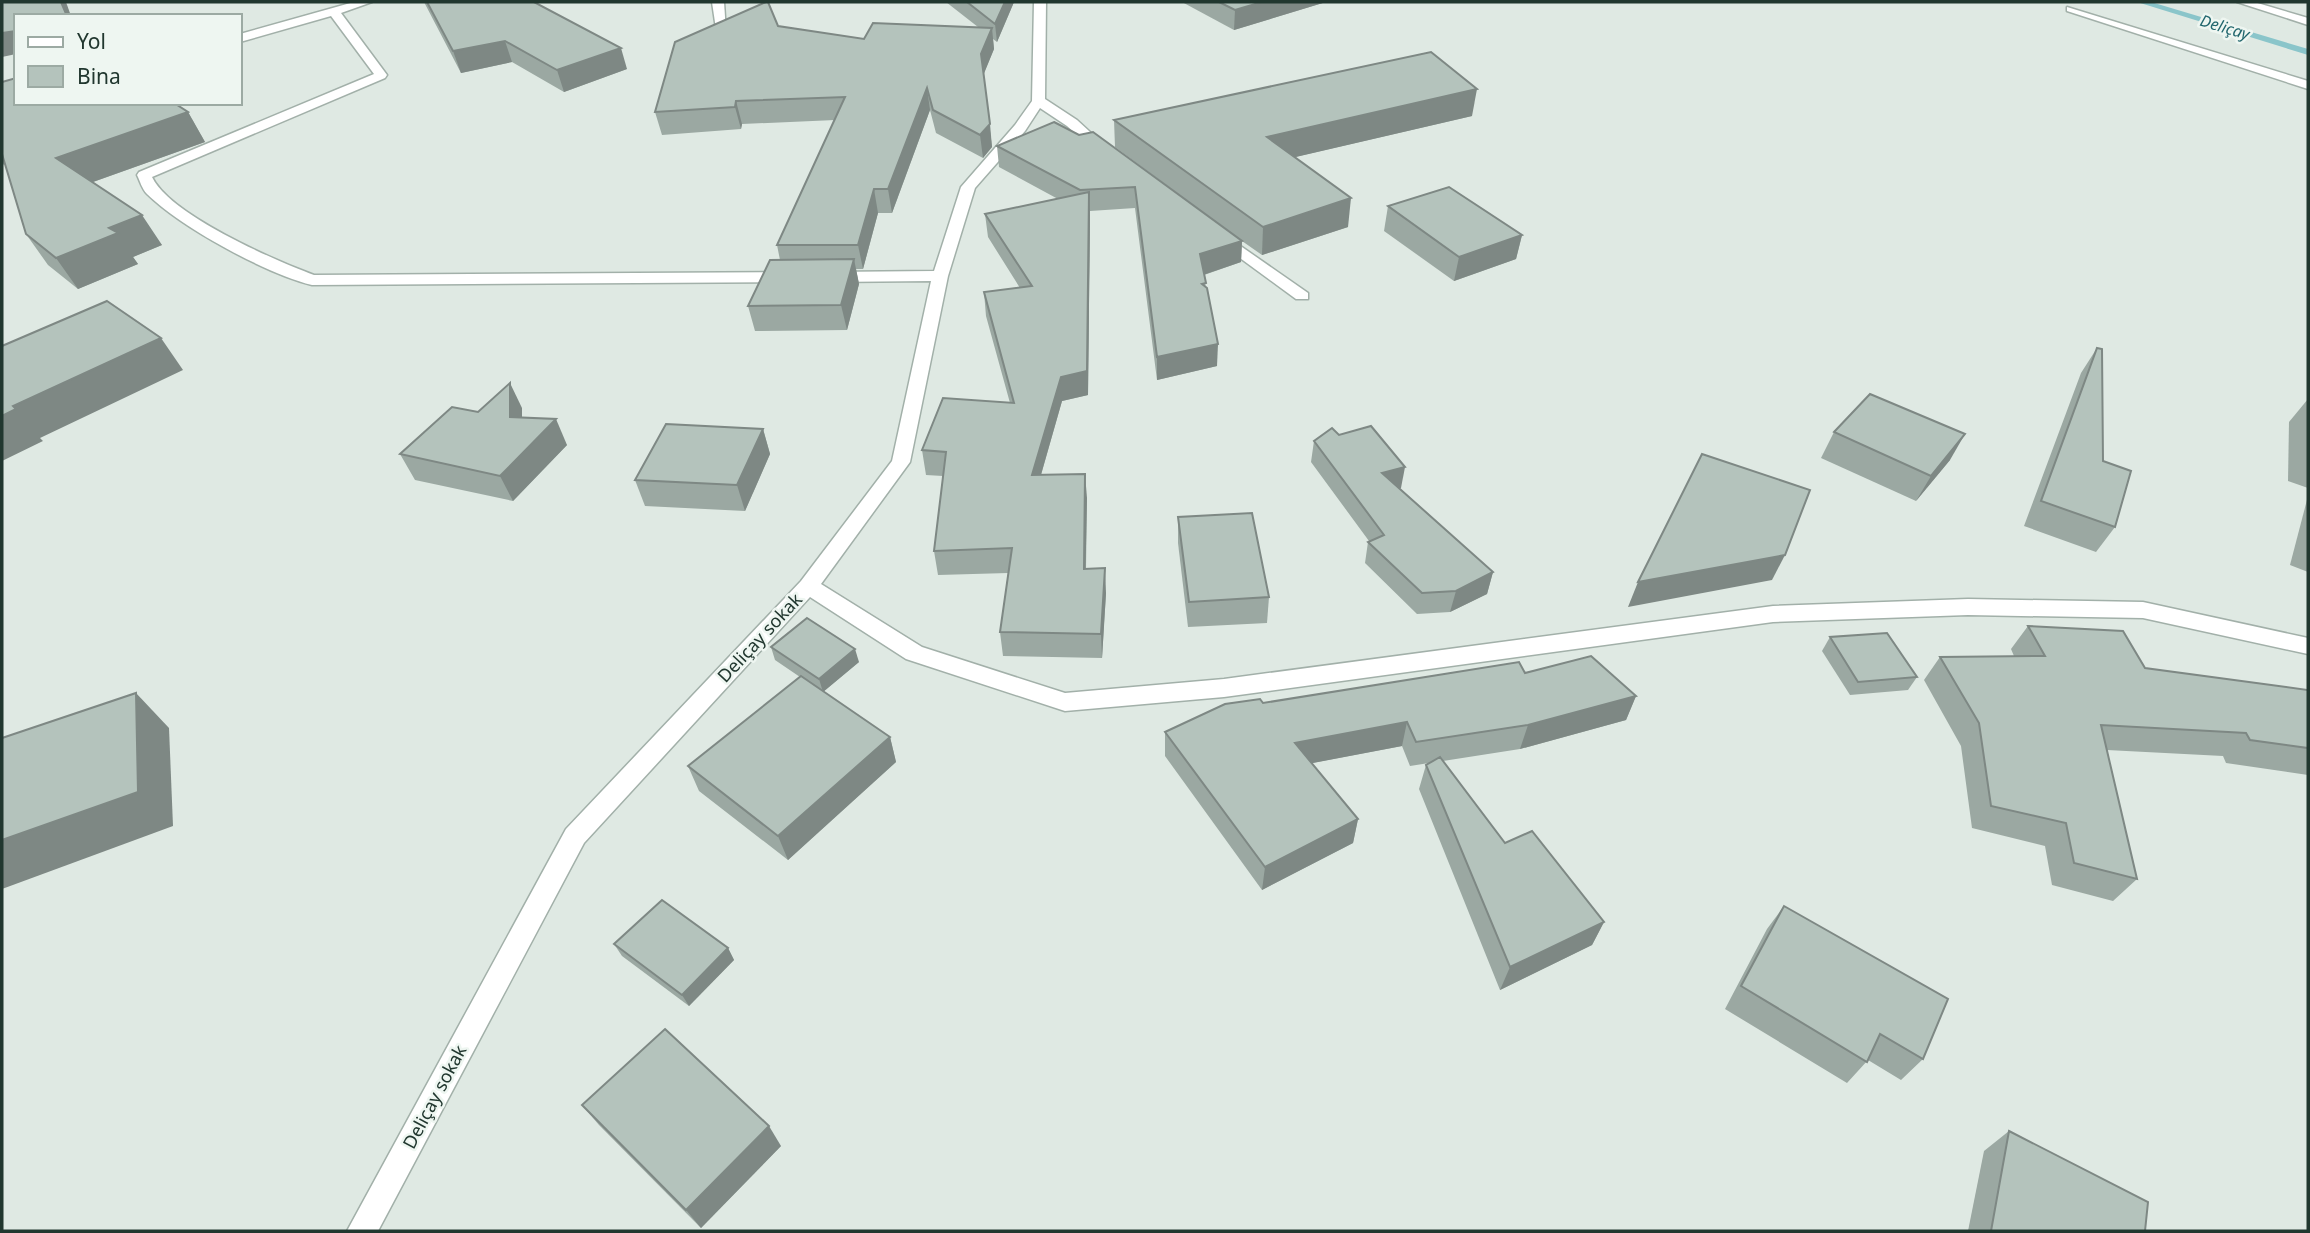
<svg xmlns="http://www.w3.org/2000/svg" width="2310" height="1233" font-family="'Noto Sans',sans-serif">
<rect width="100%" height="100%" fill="#dfe9e3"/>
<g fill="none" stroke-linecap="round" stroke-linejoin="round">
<polygon fill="#8ac5ca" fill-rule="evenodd" points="2137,2 2151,2 2308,49 2308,55"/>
<defs>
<g id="minor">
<path d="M354,2H372L341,13L387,75L385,78L152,177C170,215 274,260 314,275L787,272L795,277L787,282L312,285C265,273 182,228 147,194C142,189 140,181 137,175L139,172L374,74L331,16L240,42V34Z"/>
<polygon points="712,2 724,2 726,32 716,29"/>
<polygon points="1034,2 1046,2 1045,99 1077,120 1113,153 1101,156 1067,126 1040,108 1025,131 975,188 948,276 910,462 821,584 922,647 1065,693 1224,679 1773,606 1968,599 2143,602 2308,638 2308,654 2143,618 1968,615 1773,622 1224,697 1065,711 906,659 810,597 584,843 378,1231 347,1231 566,829 801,581 892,461 931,281 830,282 822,277 830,272 934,271 961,187 1015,125 1032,101"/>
<polygon points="2237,2 2254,2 2308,18 2308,25"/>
<polygon points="2067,7 2308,81 2308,89 2067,11"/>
<polygon points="1219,231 1308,293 1308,299 1296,299 1214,239 1211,236"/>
</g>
</defs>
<use href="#minor" stroke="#a2b0a9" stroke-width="3"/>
<use href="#minor" fill="#fff" fill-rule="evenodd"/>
</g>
<g fill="#9ba8a2">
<polygon points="424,2 534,2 627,69 564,92 512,62 461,73"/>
<polygon points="946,2 1014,2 997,42 993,39 994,49 983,75 992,147 983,158 936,133 930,110 892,213 878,213 863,269 856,269 859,284 847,330 755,331 748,306 780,260 777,245 835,120 742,124 741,129 662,135 655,112 778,26 864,39 978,27"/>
<polygon points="1182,2 1326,2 1234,30"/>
<polygon points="2,82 188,112 205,142 93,182 162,245 133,257 138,264 78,289 48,265 26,234 5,164 2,165"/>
<polygon points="1472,116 1295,157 1348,227 1262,255 1242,241 1241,262 1204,275 1217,366 1157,380 1135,208 1090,211 1088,395 1062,401 1041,475 1087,498 1086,569 1106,593 1102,658 1003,656 1000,632 1008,573 938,575 934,551 943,476 926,475 922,450 1010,403 986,316 984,292 1020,288 988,237 985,214 1058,199 999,167 997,146 1177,193 1115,147 1114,120"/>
<polygon points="1388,206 1522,235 1516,259 1454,281 1384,231"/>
<polygon points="2097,348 2103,461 2115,527 2096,552 2024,526 2081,373"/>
<polygon points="2308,399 2308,488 2288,481 2289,422"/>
<polygon points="522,408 522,418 567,445 513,501 415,480 400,454"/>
<polygon points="763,429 770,454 745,511 645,506 635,480"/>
<polygon points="1834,432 1950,460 1916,501 1821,458"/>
<polygon points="1314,441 1401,488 1399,489 1493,572 1487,594 1450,612 1417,614 1365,563 1368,542 1369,541 1311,462"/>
<polygon points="2308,496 2308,572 2290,565"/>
<polygon points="1178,517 1269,597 1267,623 1188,627 1178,543"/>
<polygon points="2028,626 2145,668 2308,690 2308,775 2226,763 2223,756 2107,750 2137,879 2113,901 2052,885 2045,846 1972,828 1961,746 1924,680 1940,657 2014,656 2011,649"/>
<polygon points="1830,637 1917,677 1908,690 1850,695 1822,651"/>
<polygon points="771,647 859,662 823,692 890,737 896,762 788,860 699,791 688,766 800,677 775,660"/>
<polygon points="1525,673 1636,696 1626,720 1520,749 1443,761 1505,843 1604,922 1592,945 1500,990 1419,789 1426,765 1429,763 1410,766 1402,746 1312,763 1358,819 1353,843 1262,890 1165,756 1165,732 1263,703"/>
<polygon points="1784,906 1923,1059 1901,1080 1868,1060 1847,1083 1725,1009 1767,929"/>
<polygon points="614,944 728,948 734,960 689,1006 622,956"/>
<polygon points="582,1105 781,1146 701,1228 599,1125"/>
<polygon points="2009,1131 2145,1231 1968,1231 1984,1151"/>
</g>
<g fill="#7e8884">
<polygon points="61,2 66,2 71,16 67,16"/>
<polygon points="1005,2 1014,2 997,42 995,24"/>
<polygon points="1262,2 1326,2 1234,30 1235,10"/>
<polygon points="992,28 994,49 983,76 981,54"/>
<polygon points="16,31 16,54 2,57 2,33"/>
<polygon points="505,41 512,62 461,73 453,51"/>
<polygon points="621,48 627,69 564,92 557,70"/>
<polygon points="927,88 930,110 892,213 888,189"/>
<polygon points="1477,89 1472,116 1266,164 1267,137"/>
<polygon points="736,101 742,124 741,129 735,107"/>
<polygon points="188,112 205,142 76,188 56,158"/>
<polygon points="990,124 992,147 983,158 980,135"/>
<polygon points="874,189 878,213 863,269 858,245"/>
<polygon points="1089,192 1090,215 1088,395 1062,401 1034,499 1032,475"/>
<polygon points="1351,198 1348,227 1262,255 1263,227"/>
<polygon points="142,215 162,245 133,257 138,264 78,289 56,258 109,228"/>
<polygon points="1522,235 1516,259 1454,281 1459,257"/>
<polygon points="1242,241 1241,262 1200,276 1200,254"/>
<polygon points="854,259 859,284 847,330 841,305"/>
<polygon points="161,338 183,370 40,438 43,441 2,461 2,416 13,406"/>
<polygon points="1218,344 1217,366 1157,380 1157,357"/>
<polygon points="510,383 522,408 522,443 510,417"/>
<polygon points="556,419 567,445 513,501 500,476"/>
<polygon points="763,429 770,454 745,511 737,485"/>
<polygon points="1965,434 1950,460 1916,501 1931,476"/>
<polygon points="1405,467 1401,488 1378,494 1382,473"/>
<polygon points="1085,474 1087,498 1085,594 1084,569"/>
<polygon points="1785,555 1772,580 1628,607 1638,582"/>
<polygon points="1105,568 1106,593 1102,658 1101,634"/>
<polygon points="1493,572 1487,594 1450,612 1456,591"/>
<polygon points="855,649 859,662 823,692 819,679"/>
<polygon points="136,693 169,728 173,826 2,889 2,840"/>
<polygon points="1636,696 1626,720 1520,749 1528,725"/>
<polygon points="1407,722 1402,746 1292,767 1295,743"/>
<polygon points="890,737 896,762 788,860 778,836"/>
<polygon points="1358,819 1353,843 1262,890 1265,867"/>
<polygon points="1604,922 1592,945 1500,990 1510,967"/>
<polygon points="728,948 734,960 689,1006 682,995"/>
<polygon points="769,1126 781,1146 701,1228 686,1210"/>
</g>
<g fill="#b4c3bc" stroke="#7e8884" stroke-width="2">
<polygon points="2,2 61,2 67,16 16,16 16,31 2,33"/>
<polygon points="427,2 534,2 621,48 557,70 505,41 453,51"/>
<polygon points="766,2 768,2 778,26 864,39 873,23 992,28 981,54 990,124 980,135 933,110 927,88 888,189 874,189 858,245 777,245 845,97 736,101 735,107 655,112 675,42"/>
<polygon points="967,2 1005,2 995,24"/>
<polygon points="1219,2 1262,2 1235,10"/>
<polygon points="1431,52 1477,89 1267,137 1351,198 1263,227 1114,120"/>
<polygon points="16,78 16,103 174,103 188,112 56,158 142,215 109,228 118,233 56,258 26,234 2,154 2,82"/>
<polygon points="1054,122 1079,135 1093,132 1242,241 1200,254 1206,283 1202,284 1207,288 1218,344 1157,357 1135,187 1080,190 997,146"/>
<polygon points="1449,187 1522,235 1459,257 1388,206"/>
<polygon points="1089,192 1087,371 1061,377 1032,475 1085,474 1084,569 1105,568 1101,634 1000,632 1012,548 934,551 946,452 922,450 943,398 1014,403 984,292 1032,286 985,214"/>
<polygon points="854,259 841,305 748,306 770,260"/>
<polygon points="107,301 161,338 13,406 16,409 2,416 2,346"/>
<polygon points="2097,348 2102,349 2103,461 2131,471 2115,527 2041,501"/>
<polygon points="510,383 510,417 556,419 500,476 400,454 452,407 478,412"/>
<polygon points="1870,394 1965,434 1931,476 1834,432"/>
<polygon points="666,424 763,429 737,485 635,480"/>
<polygon points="1371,426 1405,467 1382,473 1493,572 1456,591 1422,593 1368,542 1384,535 1314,441 1332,428 1339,435"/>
<polygon points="1702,454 1810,490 1785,555 1638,582"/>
<polygon points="1252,513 1269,597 1189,602 1178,517"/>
<polygon points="807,618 855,649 819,679 771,647"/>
<polygon points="2028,626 2123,631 2145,668 2308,690 2308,748 2250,740 2246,733 2101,725 2137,879 2074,863 2066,823 1991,806 1979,723 1940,657 2045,656"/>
<polygon points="1887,633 1917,677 1858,682 1830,637"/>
<polygon points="1591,656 1636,696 1528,725 1416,742 1407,722 1295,743 1358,819 1265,867 1165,732 1225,704 1260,699 1263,703 1519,662 1525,673"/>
<polygon points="801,676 890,737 778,836 688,766"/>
<polygon points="136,693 138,792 2,840 2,738"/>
<polygon points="1440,757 1505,843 1532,831 1604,922 1510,967 1426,765"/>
<polygon points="662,900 728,948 682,995 614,944"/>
<polygon points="1784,906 1948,999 1923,1059 1880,1034 1867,1062 1741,986"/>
<polygon points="665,1029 769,1126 686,1210 582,1105"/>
<polygon points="2009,1131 2148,1202 2145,1231 1991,1231"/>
</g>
<g text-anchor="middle" stroke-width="5" stroke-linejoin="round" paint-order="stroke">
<g font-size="16" font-style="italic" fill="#21666d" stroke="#eef6f1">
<text transform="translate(2225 27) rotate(17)" y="6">Deliçay</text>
</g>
<g font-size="18" fill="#21372f" stroke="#eef6f1">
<text transform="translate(760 638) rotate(-47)" y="6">Deliçay sokak</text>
<text transform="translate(435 1097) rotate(-62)" y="6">Deliçay sokak</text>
</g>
</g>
<rect width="2310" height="1233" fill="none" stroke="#21372f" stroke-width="7"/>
<rect x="14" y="14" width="228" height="91" fill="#eef6f1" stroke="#9caaa3" stroke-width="2"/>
<rect x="28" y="37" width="35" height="10" fill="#ffffff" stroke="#9caaa3" stroke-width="2"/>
<text x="77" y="49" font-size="21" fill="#21372f">Yol</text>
<rect x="28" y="66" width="35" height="21" fill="#b4c3bc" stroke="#9caaa3" stroke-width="2"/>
<text x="77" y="84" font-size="21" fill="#21372f">Bina</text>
</svg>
